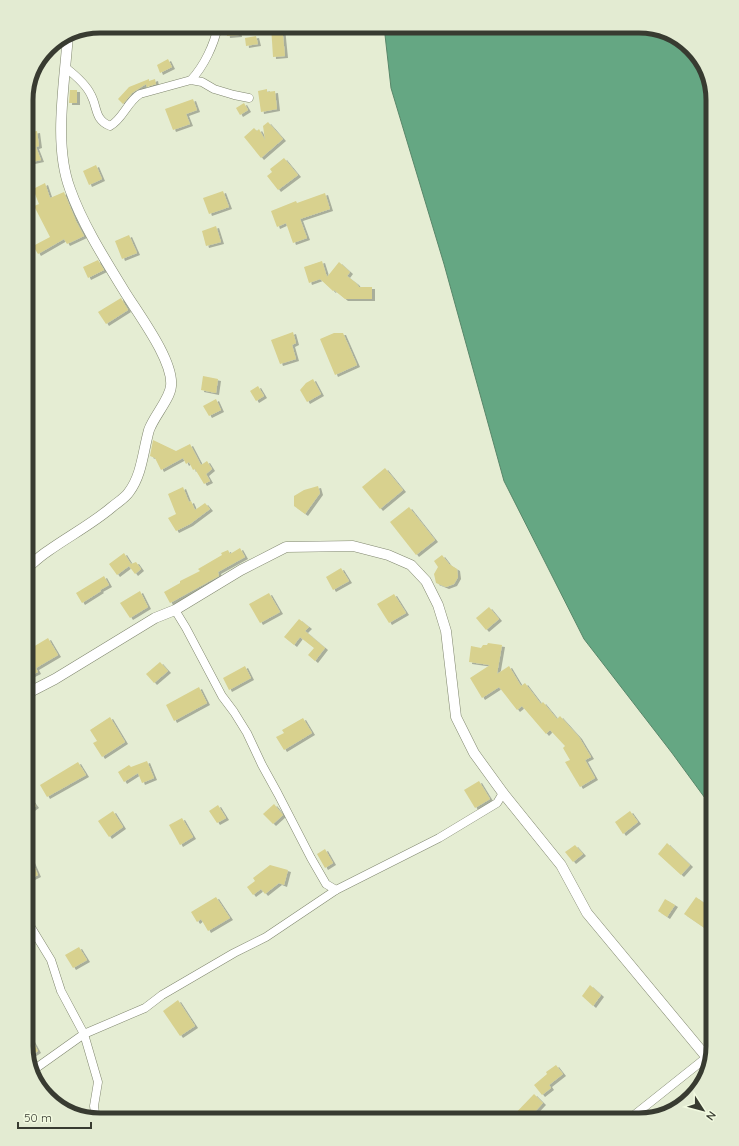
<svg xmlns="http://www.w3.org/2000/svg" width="739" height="1146" font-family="Quicksand,sans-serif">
<defs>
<filter id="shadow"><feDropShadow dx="3" dy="2" stdDeviation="0" flood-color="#0004"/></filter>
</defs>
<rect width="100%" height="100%" fill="#e5edd3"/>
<polygon fill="#65a783" stroke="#58876a" points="384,26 644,26 680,38 705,67 713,100 713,809 672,753 584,639 504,481 444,264 391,88"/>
<g fill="#d8d18e" filter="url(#shadow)">
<polygon points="226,26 238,26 239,35 227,36"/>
<polygon points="271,26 282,26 285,56 273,57"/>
<polygon points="256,36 258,44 246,46 245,38"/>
<polygon points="168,59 172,67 160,73 157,65"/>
<polygon points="149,79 149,81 155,79 156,84 147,87 146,84 132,93 123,104 118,99 129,87"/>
<polygon points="267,89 267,92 275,91 277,109 261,112 258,91"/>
<polygon points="70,90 77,90 77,103 69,103"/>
<polygon points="193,99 197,110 186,114 190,124 173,130 165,109"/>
<polygon points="244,103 248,110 240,115 236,108"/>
<polygon points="268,122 283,139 261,158 244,137 254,128 257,131 259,129 265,140 263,126"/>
<polygon points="30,127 31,132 37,131 39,146 36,147 41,160 32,162 30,156 26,129"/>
<polygon points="284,158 298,175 278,190 267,176 272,172 270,169"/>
<polygon points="96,165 102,179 89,185 83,171"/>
<polygon points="45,183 50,198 64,192 76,221 84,236 67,244 64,239 38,254 33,246 50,237 34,206 39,204 33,189"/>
<polygon points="223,191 229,207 209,214 203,198"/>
<polygon points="325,193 330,209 300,219 307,238 293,243 286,223 277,227 271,211 296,201 297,203"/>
<polygon points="216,226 221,242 206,246 202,231"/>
<polygon points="129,235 137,253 122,259 115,241"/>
<polygon points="98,260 104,270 88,278 83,267"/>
<polygon points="322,261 327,277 339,262 350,272 347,276 356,283 359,287 372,287 372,299 345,299 334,290 333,291 320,279 309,283 304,267"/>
<polygon points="121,298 128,310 106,324 98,312"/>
<polygon points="293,332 296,343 292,345 296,359 280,364 271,340"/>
<polygon points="334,333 343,333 357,365 335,375 320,339"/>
<polygon points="203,376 218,379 216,393 201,390"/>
<polygon points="313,379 321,394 307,402 300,390 306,383"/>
<polygon points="258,386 264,396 256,401 250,391"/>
<polygon points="216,399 221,410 209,416 203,406"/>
<polygon points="153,440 176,451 190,444 201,465 207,461 212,469 206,474 210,481 204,484 195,469 193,470 189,462 186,464 183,458 161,470 155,458 150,456"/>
<polygon points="385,468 403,490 380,509 362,487"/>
<polygon points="318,486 320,493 305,514 294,506 294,496 304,490"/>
<polygon points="183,487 189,502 191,501 195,510 205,503 210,509 190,524 176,531 168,518 176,514 168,494"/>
<polygon points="409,507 435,540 416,555 390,522"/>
<polygon points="240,548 245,557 218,572 219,576 170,603 164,592 180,583 180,581 200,571 198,569 222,555 221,553 228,550 230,554"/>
<polygon points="124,553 131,564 136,562 141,569 135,574 129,566 117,575 109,564"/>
<polygon points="442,555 449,564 457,569 458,577 454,584 446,587 436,583 434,574 438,567 434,561"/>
<polygon points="341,568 349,581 333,590 326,577"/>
<polygon points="104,576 109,585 100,590 101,591 82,603 76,593"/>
<polygon points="140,591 148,607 130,618 120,603"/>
<polygon points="269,593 280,612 260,623 249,604"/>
<polygon points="394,594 406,613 389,623 377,604"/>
<polygon points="489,607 499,619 486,630 476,618"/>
<polygon points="299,619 309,627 305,631 325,648 315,661 308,655 314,648 300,637 294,645 284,637"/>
<polygon points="48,638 58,655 36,668 38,672 26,678 26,663 33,659 28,650"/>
<polygon points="488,643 502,645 497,674 509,666 521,686 525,683 541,704 543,702 557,719 560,716 579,737 591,757 585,760 595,778 580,787 565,762 570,760 563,748 565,746 550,730 546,734 522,706 517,710 499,687 482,698 470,678 490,665 469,662 471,646 481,648 483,645 487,645"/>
<polygon points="160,662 168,671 154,683 146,674"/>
<polygon points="245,666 251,678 229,690 223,678"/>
<polygon points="199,687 207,703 174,721 166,705"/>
<polygon points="110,717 125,742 102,757 93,743 97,741 90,730"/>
<polygon points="303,718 312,733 284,750 276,737 284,733 282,730"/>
<polygon points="147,761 154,778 142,783 138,773 124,782 118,772 129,765 131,767"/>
<polygon points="78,762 86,775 47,797 40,785"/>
<polygon points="479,781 490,799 475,808 464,790"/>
<polygon points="26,792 36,806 29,811 26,807"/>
<polygon points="274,804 283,815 273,824 263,814"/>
<polygon points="218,805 226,818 217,823 209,811"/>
<polygon points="113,811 123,827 109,837 98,821"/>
<polygon points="630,811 638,822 623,834 615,822"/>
<polygon points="182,818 193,837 180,845 169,825"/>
<polygon points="667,843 690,865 681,875 658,854"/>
<polygon points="575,845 583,854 573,862 565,852"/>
<polygon points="325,849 333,863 325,868 317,854"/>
<polygon points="32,861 38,875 30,879 26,870 26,864"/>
<polygon points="270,865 288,870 284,885 279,883 265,894 261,889 253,895 247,887 255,881 253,878"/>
<polygon points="713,896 713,934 684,914 696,897 707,905"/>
<polygon points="216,897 230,918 208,931 201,919 197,922 191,912"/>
<polygon points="665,899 675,905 667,917 658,911"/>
<polygon points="79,947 87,960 73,968 65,955"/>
<polygon points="590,985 601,995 593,1006 582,996"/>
<polygon points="178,1000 195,1026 180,1036 163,1011"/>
<polygon points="26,1029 38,1051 29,1057 26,1046"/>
<polygon points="556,1065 563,1074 549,1085 551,1088 542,1095 534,1085 547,1074 546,1072"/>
<polygon points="534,1094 543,1103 527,1120 509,1120"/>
<polygon points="573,1111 580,1120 561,1120"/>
</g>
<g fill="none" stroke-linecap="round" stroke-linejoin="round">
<defs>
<g id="minor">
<path d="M66,68C75,75 86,84 91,95C98,108 94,119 110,126C123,119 127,102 140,94L191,80L202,82L214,89L234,95L249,98"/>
<path d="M191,80C204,66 214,45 218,26"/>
<polyline points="175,610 186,628 222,696 234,712 247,733 262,765 278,794 311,858 326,884 336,890"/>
<polyline points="26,919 51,960 61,991 84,1034 145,1008 162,995 234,953 266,937 336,890 439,838 497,803 503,793"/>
<polyline points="32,1071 84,1034 98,1082 94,1106 96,1120"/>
<polyline points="628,1120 707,1057"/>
</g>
<g id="tertiary">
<path d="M26,569C33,563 40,556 48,551C69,536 92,524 112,507C118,502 125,498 129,492C142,475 143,451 149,430C154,416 170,399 171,386C174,360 136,311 123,289C104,258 82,223 70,189C53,144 65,82 68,34"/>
<polyline points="26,694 55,679 155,618 175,610 241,570 286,547 353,546 388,555 411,565 426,581 438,605 446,631 456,717 474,753 503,793 561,865 587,913 709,1060"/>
</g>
</defs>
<use href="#minor" stroke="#80876f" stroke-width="9"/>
<use href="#tertiary" stroke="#80876f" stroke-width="11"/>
<use href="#minor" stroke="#fff" stroke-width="8"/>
<use href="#tertiary" stroke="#fff" stroke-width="10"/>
</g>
<path d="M0 0H739V1146H0ZM100 33H639A67 67 0 0 1 706 100V1046A67 67 0 0 1 639 1113H100A67 67 0 0 1 33 1046V100A67 67 0 0 1 100 33Z" fill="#e3ebd2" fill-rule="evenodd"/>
<path fill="none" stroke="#383b31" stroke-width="5" d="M100 33H639A67 67 0 0 1 706 100V1046A67 67 0 0 1 639 1113H100A67 67 0 0 1 33 1046V100A67 67 0 0 1 100 33Z"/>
<g transform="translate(703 1110) rotate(126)" stroke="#f2fae0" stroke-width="3" paint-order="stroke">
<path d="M0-3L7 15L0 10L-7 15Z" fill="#383b31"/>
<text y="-6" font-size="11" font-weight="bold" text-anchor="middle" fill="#383b31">N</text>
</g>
<path d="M18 1122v6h73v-6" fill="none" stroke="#383b31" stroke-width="2"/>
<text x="24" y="1122" font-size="12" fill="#383b31" stroke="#f2fae0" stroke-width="3" paint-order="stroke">50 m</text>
</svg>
